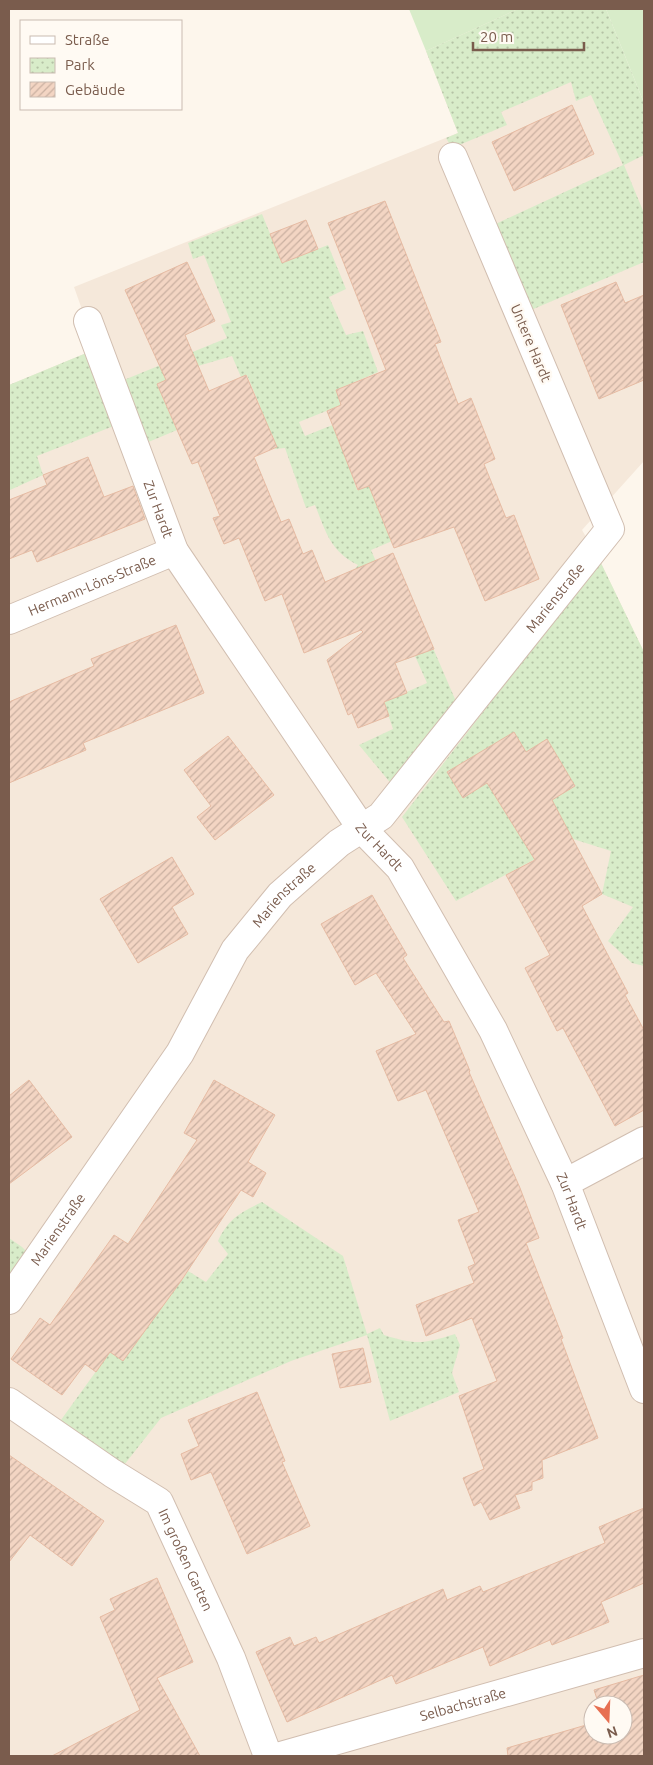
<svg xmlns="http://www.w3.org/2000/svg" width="653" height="1765" font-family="Ubuntu,sans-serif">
<defs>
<pattern id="park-dots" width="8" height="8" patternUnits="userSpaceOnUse" patternTransform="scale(1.25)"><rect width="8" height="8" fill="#d8ecc9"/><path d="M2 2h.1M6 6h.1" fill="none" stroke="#b4c2a5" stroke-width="1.8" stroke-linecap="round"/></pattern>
<pattern id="building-hatch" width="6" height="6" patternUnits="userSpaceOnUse" patternTransform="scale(1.25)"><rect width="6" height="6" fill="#f3d5c3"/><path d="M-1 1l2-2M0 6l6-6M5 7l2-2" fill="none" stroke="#cab0a1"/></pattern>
</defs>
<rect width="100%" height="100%" fill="#fdf6ec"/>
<path fill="#f5e8da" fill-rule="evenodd" d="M518,9L644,103V461L582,530L600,561L644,652V1756H9V385L96,349L74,287L458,133L426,51ZM593,1705H623V1735H593Z"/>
<g fill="#d8ecc9">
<polygon points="409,9 518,9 426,51"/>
<polygon points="606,9 644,9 644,103"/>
</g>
<g fill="url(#park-dots)">
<polygon points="518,9 606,9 644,103 644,155 624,165 644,213 644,262 524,313 487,228 623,165 591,95 576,101 571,82 501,112 507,125 452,148 446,138 458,133 426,51"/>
<path d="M262,214L282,263L328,245L346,289L329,297L346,335L363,331L378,372L336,390L341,405L299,422L305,436L345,420L364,466L351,472L357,490L369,486L381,515L404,536L371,550L388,589L405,583L461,713L398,792L359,745L393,729L384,702L427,683L415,656L399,662L388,632L355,569L358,565C330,551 326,532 315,505L306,508L285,448L275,449L273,443L274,439L272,434H267L256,408L260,406L247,375L241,377L232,356L198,366L157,384L177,430L139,446L114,384L227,338L221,325L231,322L204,255L193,259L188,243Z"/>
<polygon points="96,349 124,422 37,456 43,475 10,490 9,486 9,385"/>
<polygon points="600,561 644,652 644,966 632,963 608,941 633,907 602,894 611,851 573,839 456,901 402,817"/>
<path d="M262,1202L343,1256L367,1334L380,1328L384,1335C415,1345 424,1344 455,1334L460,1345L452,1373L459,1392L390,1421L367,1335L291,1361L161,1418L117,1474L53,1431L110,1352L114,1355L182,1280L188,1271L206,1282L228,1254L218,1241C229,1218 240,1213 262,1202Z"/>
<polygon points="9,1238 22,1247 35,1260 9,1297"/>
</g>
<g fill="url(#building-hatch)" stroke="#e6bba3">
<polygon points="572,105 594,154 514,191 492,142"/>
<polygon points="385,201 441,342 435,344 458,404 471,398 495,459 484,464 506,518 514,515 539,579 485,601 454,527 394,548 369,486 358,490 327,411 341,405 336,390 386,370 328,223"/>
<polygon points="306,220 318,249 282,263 270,234"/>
<polygon points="187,262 215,321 185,335 209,391 246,375 277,447 254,457 281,522 289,519 303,554 312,550 325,582 393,553 434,649 395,663 407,693 384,702 389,716 358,728 352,713 348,715 327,660 363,632 361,630 304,653 282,594 265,601 239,538 224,544 213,518 220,516 198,462 192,464 157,384 166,380 125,290"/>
<polygon points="616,282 625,303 644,295 644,380 599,399 561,305"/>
<polygon points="88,457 104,497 133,486 145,519 37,562 32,550 9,559 9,500 47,485 43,475"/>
<polygon points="176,625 204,693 83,743 86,750 9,783 9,702 94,666 91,659"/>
<polygon points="514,732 526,752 547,739 575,786 552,800 602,894 582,906 628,993 625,995 644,1030 644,1110 615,1126 563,1028 557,1031 525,968 550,955 506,875 535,860 487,783 463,798 447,772"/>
<polygon points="228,736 274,795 215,840 197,817 211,806 184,770"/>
<polygon points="172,857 194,894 172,907 188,934 138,963 100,899"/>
<polygon points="372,895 407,955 403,958 444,1022 449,1021 470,1071 469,1072 520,1188 539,1238 526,1243 563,1338 561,1339 598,1438 542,1460 543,1478 532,1482 532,1490 515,1495 520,1508 490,1520 481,1502 474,1506 463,1478 484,1469 459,1396 497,1381 472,1318 426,1336 416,1305 474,1283 468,1267 475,1264 458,1220 479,1212 426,1090 398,1101 376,1051 416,1034 376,973 355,985 321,924"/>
<polygon points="29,1080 72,1137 9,1184 9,1096"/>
<polygon points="214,1080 275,1115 248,1162 266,1173 253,1197 241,1190 181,1281 123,1361 110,1352 96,1372 85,1364 62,1395 11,1359 40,1318 50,1325 114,1235 128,1244 197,1140 184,1133"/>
<polygon points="363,1348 371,1382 340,1388 332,1354"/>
<polygon points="257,1392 285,1461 282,1462 310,1526 247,1554 211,1472 191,1480 181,1454 199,1446 188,1420"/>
<polygon points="9,1455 104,1521 72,1566 30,1535 9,1562"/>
<polygon points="644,1508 644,1583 601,1602 609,1622 552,1645 550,1640 490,1666 483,1647 396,1684 392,1675 287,1722 256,1652 290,1637 294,1646 316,1637 319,1643 443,1589 447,1600 480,1586 483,1592 605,1543 599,1527"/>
<polygon points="157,1578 193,1662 157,1678 200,1756 52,1756 140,1710 100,1617 115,1610 110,1599"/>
<polygon points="644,1675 644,1756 508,1756 507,1748 593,1723 593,1735 623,1735 623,1705 599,1705 594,1690"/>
</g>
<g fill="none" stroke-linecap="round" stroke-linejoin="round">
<defs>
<g id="minor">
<path id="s1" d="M88,321L174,551L362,829L400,868L493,1030L565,1183L644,1389"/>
<path id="s2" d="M9,620L174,551"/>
<polyline points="565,1183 644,1141"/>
<path id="s3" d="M9,1300L180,1053L235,950L280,895L339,843L381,816L610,529L453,157"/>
<path id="s4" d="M9,1402L112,1473L159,1502L231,1658L268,1756"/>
<path id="s5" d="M281,1756L644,1653"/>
</g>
</defs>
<use href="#minor" stroke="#d1beb0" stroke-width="30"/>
<use href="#minor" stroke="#fff" stroke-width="28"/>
</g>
<g text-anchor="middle" stroke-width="4.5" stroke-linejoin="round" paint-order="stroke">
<g font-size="14" fill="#7a5c4d" stroke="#fffaf3">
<text transform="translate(531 343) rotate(67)" y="5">Untere Hardt</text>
<text dy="5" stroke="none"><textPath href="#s1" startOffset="201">Zur Hardt</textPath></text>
<text dy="5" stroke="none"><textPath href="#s2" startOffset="90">Hermann-Löns-Straße</textPath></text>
<text dy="5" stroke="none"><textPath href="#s3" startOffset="896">Marienstraße</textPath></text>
<text dy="5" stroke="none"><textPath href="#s1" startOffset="606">Zur Hardt</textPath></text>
<text dy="5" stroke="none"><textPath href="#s3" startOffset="491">Marienstraße</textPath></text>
<text dy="5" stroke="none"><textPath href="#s1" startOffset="1011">Zur Hardt</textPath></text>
<text dy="5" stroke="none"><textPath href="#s3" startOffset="86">Marienstraße</textPath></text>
<text dy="5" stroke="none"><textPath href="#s4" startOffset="244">Im großen Garten</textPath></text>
<text dy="5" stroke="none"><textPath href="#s5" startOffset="189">Selbachstraße</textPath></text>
</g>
</g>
<rect width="653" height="1765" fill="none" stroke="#7a5c4d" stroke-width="20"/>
<rect x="20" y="20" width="162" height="90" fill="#fffaf3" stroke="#cabbb1"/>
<rect x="30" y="36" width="25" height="8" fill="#ffffff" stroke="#cabbb1"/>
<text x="65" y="45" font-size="15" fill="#7a5c4d">Straße</text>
<rect x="30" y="58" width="25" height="15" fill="url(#park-dots)" stroke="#cabbb1"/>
<text x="65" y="70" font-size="15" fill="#7a5c4d">Park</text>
<rect x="30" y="82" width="25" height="15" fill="url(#building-hatch)" stroke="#cabbb1"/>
<text x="65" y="95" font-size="15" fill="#7a5c4d">Gebäude</text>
<g transform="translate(608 1720) rotate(161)"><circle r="24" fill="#fffaf3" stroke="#cabbb1"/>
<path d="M0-4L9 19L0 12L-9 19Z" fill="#e76f51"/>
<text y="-8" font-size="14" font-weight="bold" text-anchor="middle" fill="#7a5c4d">N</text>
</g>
<path d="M473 42v8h111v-8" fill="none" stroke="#7a5c4d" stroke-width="2.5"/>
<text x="480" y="42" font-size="15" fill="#7a5c4d" stroke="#fffaf3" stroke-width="4" paint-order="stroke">20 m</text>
</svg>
